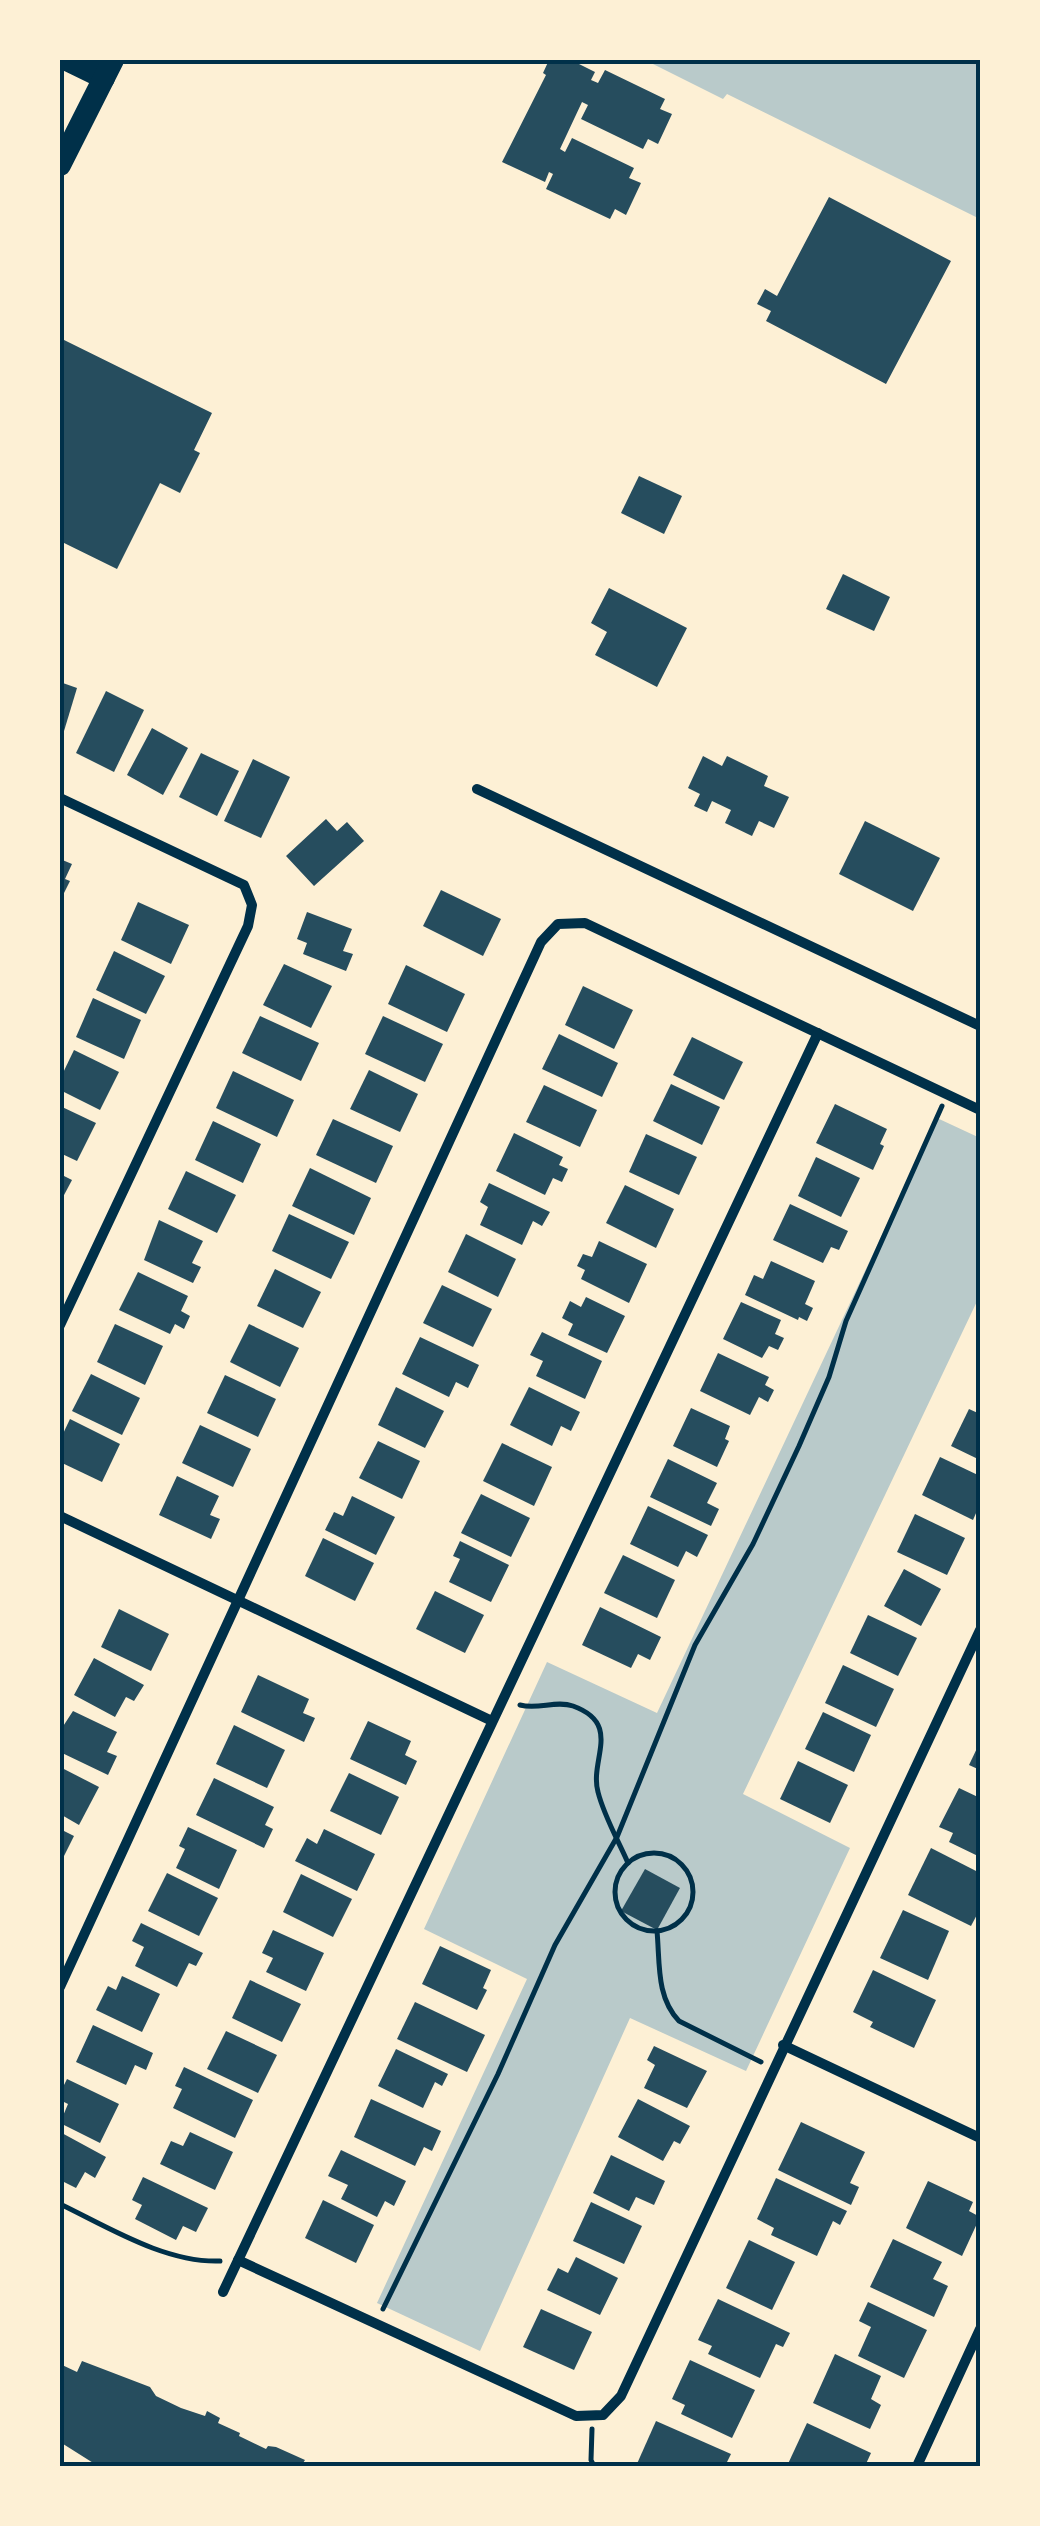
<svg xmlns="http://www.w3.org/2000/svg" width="1040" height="2526" font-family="'Alegreya Sans',sans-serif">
<rect width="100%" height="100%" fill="#fdf0d5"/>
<g fill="#b9caca">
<polygon points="645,60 980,60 980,219 727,94 723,99"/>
<polygon points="937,1118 980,1138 980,1295 743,1794 850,1848 746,2071 630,2018 480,2351 377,2303 527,1979 424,1929 547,1662 657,1713"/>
</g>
<g fill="#264d5e">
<polygon points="549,60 571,60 595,72 591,80 598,83 605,70 665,99 660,109 672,114 658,144 648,139 643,149 581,119 588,105 582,102 560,149 565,152 572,138 634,168 629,178 641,183 626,215 615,209 610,219 546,189 553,174 549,172 545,182 502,162 546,75 543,73"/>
<polygon points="829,197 951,261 886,384 766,321 771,311 757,304 765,289 777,296"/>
<polygon points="60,338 212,413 194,450 200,453 180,493 160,483 117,569 60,541"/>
<polygon points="639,476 682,496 664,534 621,513"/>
<polygon points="843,574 890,597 874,631 826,609"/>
<polygon points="609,588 687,628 657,687 595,655 607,632 591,623"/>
<polygon points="60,682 77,688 61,741 60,741"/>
<polygon points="106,691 144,710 114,772 76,753"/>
<polygon points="152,728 188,748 163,795 127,775"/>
<polygon points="201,753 239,771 217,816 179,797"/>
<polygon points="703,756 722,766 727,756 768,776 764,786 789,797 774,828 759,821 752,836 725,823 731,810 712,801 707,812 694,806 700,794 688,788"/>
<polygon points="253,759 290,777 261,838 224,821"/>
<polygon points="326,819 337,831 347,822 364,841 314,886 286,856"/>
<polygon points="865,821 940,858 913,911 839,874"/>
<polygon points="60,859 72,864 65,879 70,881 60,901"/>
<polygon points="441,890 501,919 483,956 423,926"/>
<polygon points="138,902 189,925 171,964 121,940"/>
<polygon points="307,912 352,929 343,951 353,954 346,971 303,954 307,943 297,939"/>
<polygon points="114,951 165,976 146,1014 96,990"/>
<polygon points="284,964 332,986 311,1028 263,1005"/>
<polygon points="406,965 465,994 447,1032 388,1004"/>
<polygon points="583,986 633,1010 614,1049 565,1025"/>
<polygon points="93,998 141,1020 124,1059 76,1037"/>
<polygon points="260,1016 319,1043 301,1081 242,1053"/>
<polygon points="383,1016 443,1044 425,1082 365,1054"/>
<polygon points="559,1034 618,1063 602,1097 542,1069"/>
<polygon points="692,1037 743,1062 724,1100 673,1075"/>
<polygon points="74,1050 119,1072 100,1110 60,1090 60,1079"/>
<polygon points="369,1070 418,1094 400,1132 350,1109"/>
<polygon points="233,1071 294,1100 277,1137 216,1108"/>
<polygon points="671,1084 720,1107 702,1145 653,1121"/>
<polygon points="544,1085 597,1110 580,1147 526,1122"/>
<polygon points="835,1104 887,1129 880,1144 884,1146 873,1170 816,1143"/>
<polygon points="60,1106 96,1123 77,1161 60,1153"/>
<polygon points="333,1119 393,1146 376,1183 316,1155"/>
<polygon points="213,1121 261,1144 243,1183 195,1160"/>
<polygon points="514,1133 563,1157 559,1165 568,1169 562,1182 553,1178 545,1195 496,1171"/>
<polygon points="646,1134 697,1157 679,1195 629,1172"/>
<polygon points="816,1157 860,1178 841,1217 798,1196"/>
<polygon points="310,1168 371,1198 354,1235 292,1206"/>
<polygon points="186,1171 236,1195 217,1233 168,1209"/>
<polygon points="60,1174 72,1180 63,1197 60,1196"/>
<polygon points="489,1183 550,1212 542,1226 533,1221 522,1245 480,1225 488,1207 480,1202"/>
<polygon points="625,1185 674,1209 656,1248 606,1223"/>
<polygon points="790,1204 848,1231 839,1250 831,1247 823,1263 773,1240"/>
<polygon points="289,1214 349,1242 331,1279 272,1251"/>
<polygon points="159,1220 203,1241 192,1263 201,1267 193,1283 144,1260"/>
<polygon points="466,1234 516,1259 498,1297 448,1272"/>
<polygon points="599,1241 647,1264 629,1303 581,1279 585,1270 577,1266 583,1254 592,1257"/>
<polygon points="771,1261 815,1281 805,1304 813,1308 807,1321 799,1317 798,1320 745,1295 754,1275 763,1279"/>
<polygon points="275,1269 321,1292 303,1328 257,1306"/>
<polygon points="138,1272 188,1296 181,1311 190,1316 184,1329 175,1324 170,1334 119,1310"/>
<polygon points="442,1285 492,1309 473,1347 423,1323"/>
<polygon points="586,1297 625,1316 607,1353 568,1335 573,1324 562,1318 570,1301 581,1307"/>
<polygon points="741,1302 781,1320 775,1334 784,1338 778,1350 769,1346 762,1358 723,1339"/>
<polygon points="115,1324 163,1346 145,1385 97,1362"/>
<polygon points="249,1324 299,1348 280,1387 230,1362"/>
<polygon points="542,1332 602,1361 585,1399 536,1376 543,1361 530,1355"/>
<polygon points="420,1337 479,1365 468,1388 456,1382 449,1397 402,1374"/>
<polygon points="718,1353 769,1377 765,1385 774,1390 768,1402 759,1397 750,1415 700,1391"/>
<polygon points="91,1374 140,1398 122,1435 72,1411"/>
<polygon points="225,1375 276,1399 258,1437 207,1413"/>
<polygon points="396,1387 444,1411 425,1448 378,1425"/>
<polygon points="529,1387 580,1412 571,1431 561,1426 552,1446 510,1425"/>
<polygon points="691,1408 730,1426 725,1439 729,1441 717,1467 673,1446"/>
<polygon points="969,1409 980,1414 980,1460 951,1446"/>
<polygon points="70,1419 120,1444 102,1482 60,1462 60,1440"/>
<polygon points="200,1425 251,1449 233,1487 182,1463"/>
<polygon points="378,1441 420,1461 402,1499 359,1478"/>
<polygon points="502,1443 552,1467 534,1506 483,1481"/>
<polygon points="940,1457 980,1476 980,1504 973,1520 922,1495"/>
<polygon points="668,1459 717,1483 707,1503 719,1509 711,1526 650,1497"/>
<polygon points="177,1476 219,1496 210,1515 220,1519 211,1539 159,1515"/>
<polygon points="481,1494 530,1518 511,1557 461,1533"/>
<polygon points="352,1496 395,1517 376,1555 325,1530 334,1512 343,1516"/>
<polygon points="648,1506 708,1535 697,1557 686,1551 678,1567 630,1544"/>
<polygon points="915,1514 965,1538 947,1575 897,1552"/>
<polygon points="323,1538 374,1563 355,1601 305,1576"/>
<polygon points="460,1541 509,1565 491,1602 449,1582 460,1559 453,1556"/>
<polygon points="623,1555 675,1580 657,1618 604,1593"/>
<polygon points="904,1569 941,1589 921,1626 884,1606"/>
<polygon points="435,1591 484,1615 465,1653 416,1629"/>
<polygon points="600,1607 661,1637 650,1660 638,1654 631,1668 582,1645"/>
<polygon points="119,1609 169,1634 151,1671 101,1647"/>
<polygon points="868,1615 917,1638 898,1676 850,1653"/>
<polygon points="94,1658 144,1685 134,1701 126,1697 115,1717 74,1695"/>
<polygon points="843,1665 894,1689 876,1727 825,1703"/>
<polygon points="258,1675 309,1699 303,1713 315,1718 304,1742 241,1712"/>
<polygon points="73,1711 117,1732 107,1752 117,1756 108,1775 60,1752 60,1731"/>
<polygon points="823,1712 871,1735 854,1772 805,1749"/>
<polygon points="368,1721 411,1741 405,1755 417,1761 406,1785 350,1759"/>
<polygon points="234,1725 285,1750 267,1788 216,1764"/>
<polygon points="980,1742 980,1770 969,1765"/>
<polygon points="798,1761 848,1785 830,1823 780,1799"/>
<polygon points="60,1767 99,1787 79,1825 60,1814"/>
<polygon points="349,1773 399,1797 381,1835 330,1811"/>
<polygon points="214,1778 274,1807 265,1825 273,1829 264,1848 196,1815"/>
<polygon points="959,1788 980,1798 980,1857 949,1842 953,1833 939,1827"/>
<polygon points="188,1827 237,1850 219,1889 176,1868 185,1849 179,1846"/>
<polygon points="60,1829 74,1836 60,1864"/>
<polygon points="324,1829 375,1854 357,1891 295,1861 307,1838 317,1844"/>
<polygon points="931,1848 980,1873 980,1909 971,1926 908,1895"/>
<polygon points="645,1869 680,1888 657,1930 621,1911"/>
<polygon points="167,1873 218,1898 199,1936 148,1911"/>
<polygon points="301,1874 352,1899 333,1937 283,1912"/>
<polygon points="903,1910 949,1931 928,1980 880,1958"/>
<polygon points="141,1923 203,1953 196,1966 189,1963 177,1987 135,1966 144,1947 132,1941"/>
<polygon points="273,1930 324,1953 306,1991 266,1972 273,1958 262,1953"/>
<polygon points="440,1946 491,1970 483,1988 487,1990 477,2010 422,1984"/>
<polygon points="873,1970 936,2000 914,2048 870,2027 873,2022 853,2012"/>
<polygon points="122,1976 160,1994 142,2032 96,2010 108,1986 116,1990"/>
<polygon points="250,1980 301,2004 282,2042 232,2018"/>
<polygon points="415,2002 485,2035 467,2072 397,2039"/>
<polygon points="93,2025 153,2053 146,2070 135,2065 126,2085 76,2062"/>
<polygon points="226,2031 277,2055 258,2093 207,2069"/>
<polygon points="654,2046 707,2071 687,2108 644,2088 655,2065 647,2060"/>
<polygon points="396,2049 448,2074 442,2086 435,2082 423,2108 378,2086"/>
<polygon points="184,2067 253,2100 235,2138 173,2108 182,2089 175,2086"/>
<polygon points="67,2079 119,2104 100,2143 60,2123 68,2104 60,2100 60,2093"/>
<polygon points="371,2099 441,2131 432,2151 424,2147 415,2166 354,2137"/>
<polygon points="638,2099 690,2126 680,2144 674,2141 663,2161 618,2137"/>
<polygon points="801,2122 865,2152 850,2183 859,2187 851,2205 778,2170"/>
<polygon points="60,2132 106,2157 95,2178 85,2172 76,2188 60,2180"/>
<polygon points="190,2132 233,2152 215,2190 160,2164 171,2141 183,2146"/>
<polygon points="341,2150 406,2181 394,2206 385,2201 377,2217 341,2199 348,2185 328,2176"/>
<polygon points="611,2155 665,2181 654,2205 636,2197 629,2211 593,2193"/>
<polygon points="143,2177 208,2208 196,2232 183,2226 176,2240 135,2219 142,2205 132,2200"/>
<polygon points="776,2178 847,2211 840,2225 833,2221 817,2256 771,2235 774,2228 757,2219"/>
<polygon points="928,2181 973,2202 969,2211 980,2217 962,2256 906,2228"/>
<polygon points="323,2200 374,2225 356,2263 305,2238"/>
<polygon points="591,2202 642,2226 624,2264 573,2241"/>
<polygon points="893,2239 942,2262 933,2279 948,2286 934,2317 870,2287"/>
<polygon points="749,2240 795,2262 772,2310 726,2288"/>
<polygon points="576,2257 618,2278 600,2315 547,2290 558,2268 568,2273"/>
<polygon points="718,2299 790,2333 783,2347 776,2344 760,2378 708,2354 712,2346 698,2340"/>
<polygon points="868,2302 927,2330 904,2378 858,2356 871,2327 859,2321"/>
<polygon points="541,2309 592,2332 574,2370 523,2347"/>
<polygon points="835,2354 881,2376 871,2399 881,2405 870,2429 813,2403"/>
<polygon points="690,2360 755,2390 732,2438 681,2414 685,2405 672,2399"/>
<polygon points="82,2361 150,2387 156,2396 181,2408 205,2416 207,2411 220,2418 218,2423 240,2433 239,2436 266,2449 268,2446 276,2447 305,2460 303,2463 310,2466 98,2466 60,2442 60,2364 77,2372"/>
<polygon points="656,2421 731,2454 725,2466 636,2466"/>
<polygon points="807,2423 871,2453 865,2466 787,2466"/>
</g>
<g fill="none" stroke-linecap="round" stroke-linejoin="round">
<g stroke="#003049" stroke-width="5">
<path d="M520,1705C538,1710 556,1700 573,1706C623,1724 589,1760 598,1792C604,1816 618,1840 628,1863"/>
<circle cx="654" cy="1892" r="39"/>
<path d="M657,1931C660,1963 656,1997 679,2021L761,2062"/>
<path d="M60,2204C108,2227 165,2263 220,2261"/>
<polyline points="383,2309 498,2074 555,1945 617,1837 695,1645 753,1544 799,1446 829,1377 846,1321 942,1106"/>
<polyline points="592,2429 591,2460 594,2466"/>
</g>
<g stroke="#003049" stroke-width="10">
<polyline points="477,789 980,1026"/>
<polyline points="60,798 244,885 252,905 248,926 60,1325"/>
<polyline points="60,1516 492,1721"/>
<polyline points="60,1987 541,942 558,924 585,923 980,1110"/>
<polyline points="783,2045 980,2138"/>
<polyline points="238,2260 576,2416 603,2415 621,2396 980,1630"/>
<polyline points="223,2292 818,1033"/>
<polyline points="917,2466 980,2329"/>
</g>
<g stroke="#003049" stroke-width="22">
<polyline points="67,60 104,78"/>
<polyline points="60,165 113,60"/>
</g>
</g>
<rect width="1040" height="2526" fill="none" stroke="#fdf0d5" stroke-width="125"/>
<rect x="62" y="62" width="916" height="2402" fill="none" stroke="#003049" stroke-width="4"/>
</svg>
